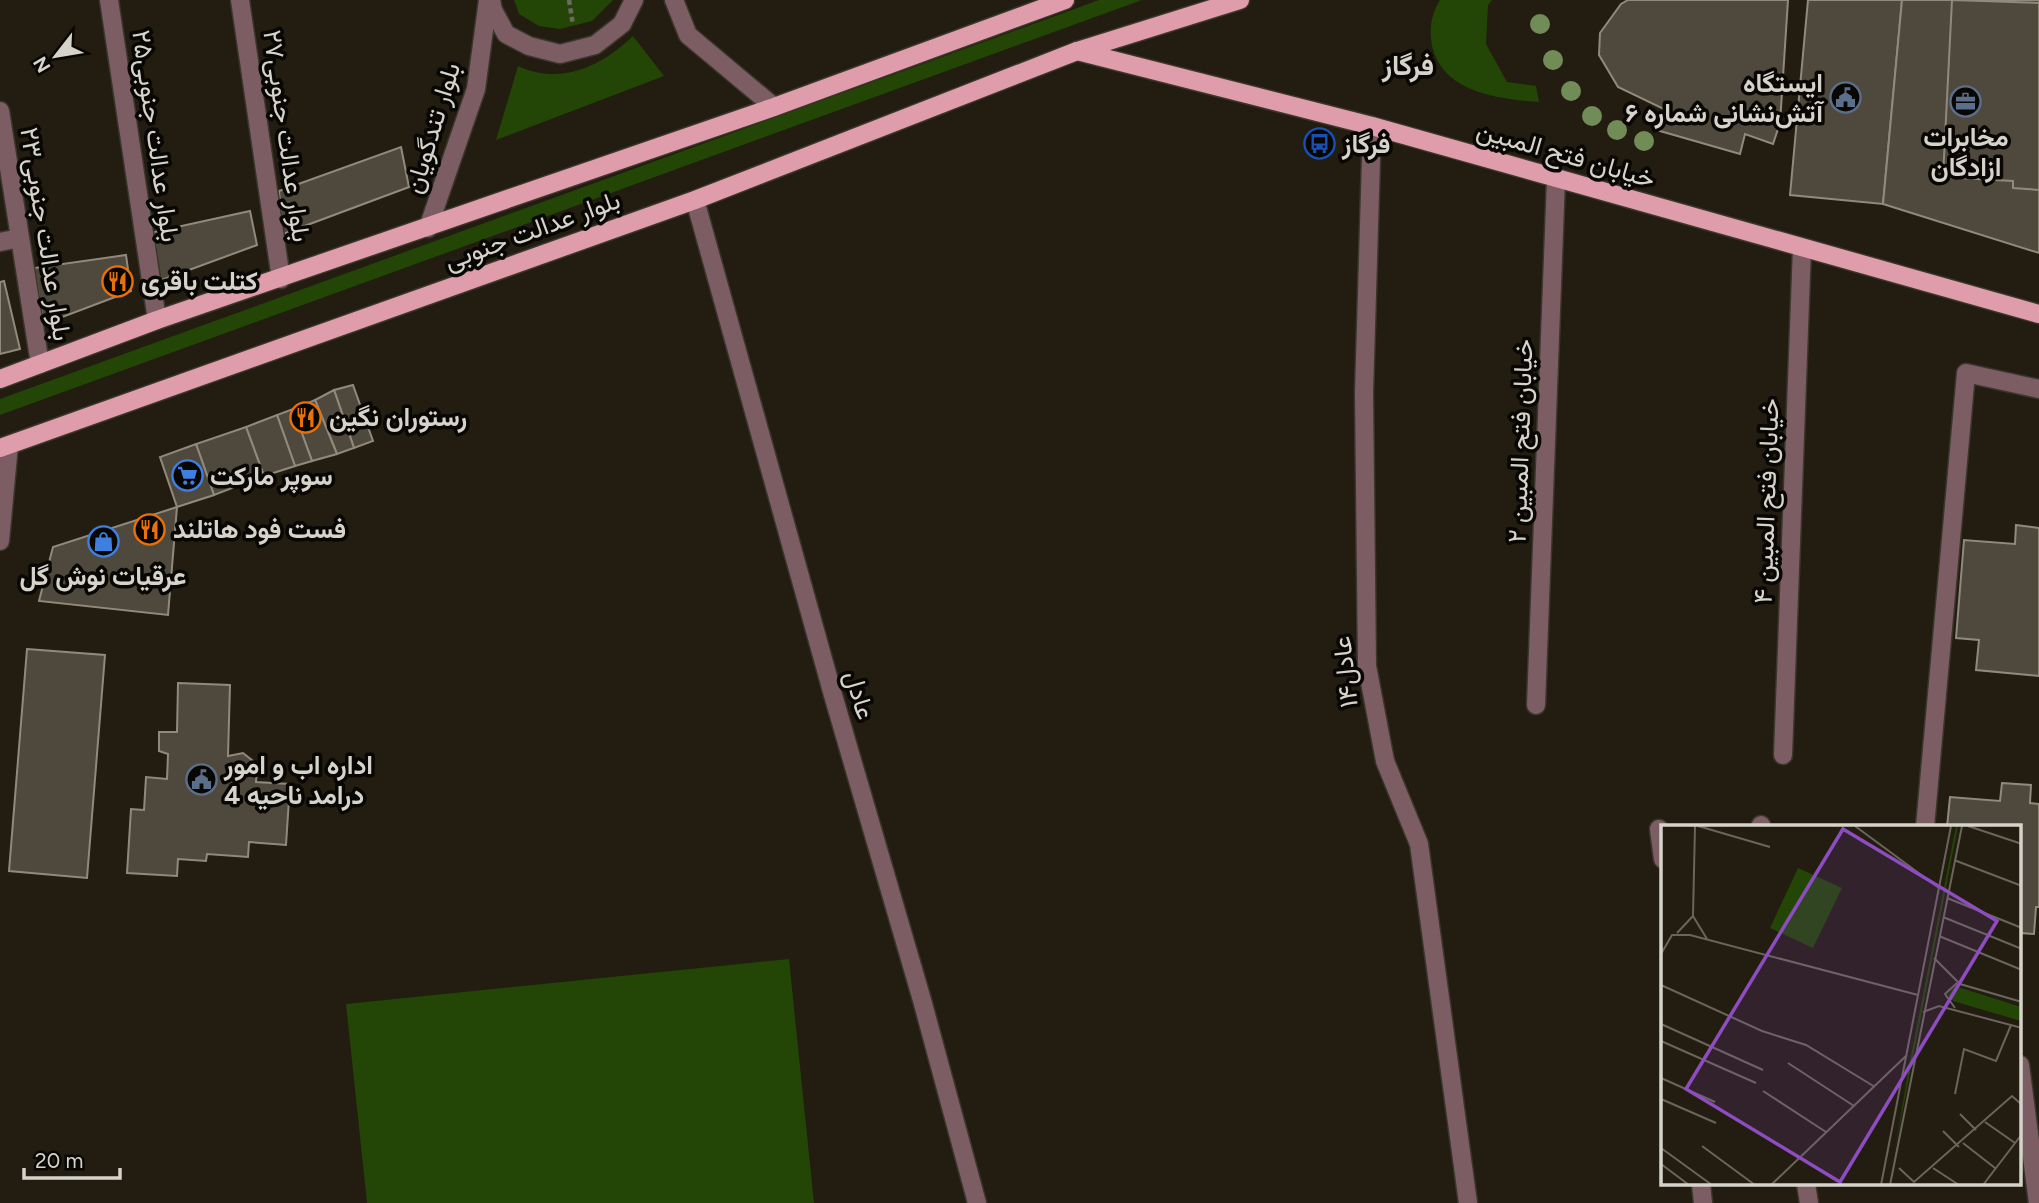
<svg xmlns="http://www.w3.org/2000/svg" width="2039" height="1203" font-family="Figtree,Vazirmatn,sans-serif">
<rect width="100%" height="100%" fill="#221c11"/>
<g fill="#234506">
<polygon points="514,0 613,0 592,21 560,29 539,26 519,14"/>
<polygon points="1099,0 1142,0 0,415 0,399"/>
<path d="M1440,0H1492L1488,5L1486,44L1507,82L1536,86L1539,102C1499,99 1443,93 1432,46C1429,30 1431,14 1440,0Z"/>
<path d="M633,36L664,76L496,140L518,66C560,86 602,66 633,36Z"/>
<polygon points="789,959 814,1203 367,1203 346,1004"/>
</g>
<g fill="#4f493d" stroke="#918a7c" stroke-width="2">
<polygon points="1628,0 1788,0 1780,123 1773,144 1745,134 1740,154 1660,131 1666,110 1618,87 1599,55 1600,33 1621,4"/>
<polygon points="1808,0 1902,0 1883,204 1790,195"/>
<polygon points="1902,0 2039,0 2039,253 1883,204"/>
<polygon points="1952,0 2039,3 2039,190 2013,188 2013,181 1943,177"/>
<polygon points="401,147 409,187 283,234 279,191"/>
<polygon points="250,211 257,245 159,281 154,232"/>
<polygon points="126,255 131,291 44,324 34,268"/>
<polygon points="4,281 20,349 0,354 0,282"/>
<polygon points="353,385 373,441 354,448 334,390"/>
<polygon points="334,390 354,448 337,454 315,400"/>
<polygon points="315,400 337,454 312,461 293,409"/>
<polygon points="293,409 312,461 295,466 277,415"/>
<polygon points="277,415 295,466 264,476 246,427"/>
<polygon points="246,427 264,476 214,495 196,444"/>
<polygon points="196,444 214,495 177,507 160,457"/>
<polygon points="177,507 168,615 39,601 53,547"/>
<polygon points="2016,525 2039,528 2039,676 1976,670 1979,640 1956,638 1964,540 2015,544"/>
<polygon points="27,649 105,655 87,878 9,871"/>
<polygon points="178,683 230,685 228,756 243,753 253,761 257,770 256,782 290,784 286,845 249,842 248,857 207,854 206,861 178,859 177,876 127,873 131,809 144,810 146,777 167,779 168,754 159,751 159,732 177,732"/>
<polygon points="2002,783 2031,785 2030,803 2039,804 2039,907 2036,907 2034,934 2020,933 2020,827 1947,827 1950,797 2000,801"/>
</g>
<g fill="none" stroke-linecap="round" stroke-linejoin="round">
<defs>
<g id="minor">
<polyline points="109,0 157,320"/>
<polyline points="240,0 281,279"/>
<polyline points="491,0 493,10 506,34 529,46 560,54 595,45 622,24 634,0"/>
<polyline points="674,0 688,35 774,107"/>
<polyline points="0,111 40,364"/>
<polyline points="1372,126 1364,393 1367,666 1385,761 1419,844 1468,1203"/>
<polyline points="695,200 833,695 922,1000 977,1203"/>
<polyline points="428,228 476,89 488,0"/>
<polyline points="0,242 20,238"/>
<polyline points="0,541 9,445"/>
<polyline points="1536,705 1556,179"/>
<polyline points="1783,755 1802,248"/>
<polyline points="1761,825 1761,827"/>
<polyline points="1925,827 1966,373 2039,389"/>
<polyline points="1659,829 1663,859"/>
<polyline points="2020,1065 2038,1203"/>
<polyline points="1701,1184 1703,1203"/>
<polyline points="1806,1184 1809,1203"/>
</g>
<g id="major">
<polyline points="1077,51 1372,126 2039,314"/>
<polyline points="0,379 157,320 774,107 1065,0"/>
<polyline points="0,448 695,200 1077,51 1240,0"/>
</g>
</defs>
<use href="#minor" stroke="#3b362b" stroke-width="21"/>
<use href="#major" stroke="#3b362b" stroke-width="21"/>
<polyline stroke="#6e6a60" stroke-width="4.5" stroke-dasharray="5 3.5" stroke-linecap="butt" points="569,0 573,25"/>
<use href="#minor" stroke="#7d5d64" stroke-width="18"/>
<use href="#major" stroke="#df9cab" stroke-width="18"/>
</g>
<g fill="#728c58">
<circle cx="1540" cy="24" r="10"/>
<circle cx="1553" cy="60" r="10"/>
<circle cx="1571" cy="91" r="10"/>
<circle cx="1592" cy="116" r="10"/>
<circle cx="1617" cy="130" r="10"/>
<circle cx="1644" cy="141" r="10"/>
</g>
<defs>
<symbol id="civic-ring" viewBox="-11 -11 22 22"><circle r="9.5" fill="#090704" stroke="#5c6f8a" stroke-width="1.5"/><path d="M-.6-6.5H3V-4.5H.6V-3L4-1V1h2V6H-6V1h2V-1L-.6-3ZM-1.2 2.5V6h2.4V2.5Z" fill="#5c6f8a"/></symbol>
<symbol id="office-ring" viewBox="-11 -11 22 22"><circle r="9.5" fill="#090704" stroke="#5c6f8a" stroke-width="1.5"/><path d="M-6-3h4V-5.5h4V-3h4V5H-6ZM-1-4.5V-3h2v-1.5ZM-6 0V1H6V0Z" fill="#5c6f8a"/></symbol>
<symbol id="bus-ring" viewBox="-11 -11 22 22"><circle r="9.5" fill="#090704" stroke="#1a4fb4" stroke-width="1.5"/><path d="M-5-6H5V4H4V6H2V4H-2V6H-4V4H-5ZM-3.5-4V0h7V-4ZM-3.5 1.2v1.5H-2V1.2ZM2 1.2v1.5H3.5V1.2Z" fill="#1a4fb4"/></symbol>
<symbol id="restaurant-ring" viewBox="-11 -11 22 22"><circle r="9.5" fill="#090704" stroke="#e8710a" stroke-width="1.5"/><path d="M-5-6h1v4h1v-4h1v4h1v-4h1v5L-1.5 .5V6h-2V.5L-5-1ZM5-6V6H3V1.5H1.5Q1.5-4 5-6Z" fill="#e8710a"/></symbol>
<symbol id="supermarket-ring" viewBox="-11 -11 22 22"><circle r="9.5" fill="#090704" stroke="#3f7fe0" stroke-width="1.5"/><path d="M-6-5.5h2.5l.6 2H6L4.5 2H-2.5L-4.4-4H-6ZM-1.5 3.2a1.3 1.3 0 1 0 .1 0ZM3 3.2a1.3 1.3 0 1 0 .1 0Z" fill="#3f7fe0"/></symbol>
<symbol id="shop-ring" viewBox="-11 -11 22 22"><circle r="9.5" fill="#090704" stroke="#3f7fe0" stroke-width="1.5"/><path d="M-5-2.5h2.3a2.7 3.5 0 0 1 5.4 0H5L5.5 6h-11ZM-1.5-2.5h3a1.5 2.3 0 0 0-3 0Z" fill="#3f7fe0"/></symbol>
</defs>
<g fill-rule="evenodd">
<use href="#civic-ring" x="1828" y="80" width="35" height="35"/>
<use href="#office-ring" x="1948" y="84" width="35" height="35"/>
<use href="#bus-ring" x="1302" y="126" width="35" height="35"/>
<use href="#restaurant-ring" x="100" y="264" width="35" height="35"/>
<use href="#restaurant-ring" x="288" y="400" width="35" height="35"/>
<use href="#supermarket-ring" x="170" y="458" width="35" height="35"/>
<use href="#restaurant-ring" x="132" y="512" width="35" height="35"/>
<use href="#shop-ring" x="86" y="524" width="35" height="35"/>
<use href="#civic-ring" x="184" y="762" width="35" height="35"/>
</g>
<g text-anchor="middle" stroke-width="7" stroke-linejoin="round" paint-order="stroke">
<g font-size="26" font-weight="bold" fill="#d6d3cb" stroke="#090704" text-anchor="start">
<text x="1823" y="92" text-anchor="end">ایستگاه<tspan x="1823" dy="30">آتش‌نشانی شماره ۶</tspan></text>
<text x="1966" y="146" text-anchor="middle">مخابرات<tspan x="1966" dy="30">ازادگان</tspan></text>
<text x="1342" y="153">فرگاز</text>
<text x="141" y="290">کتلت باقری</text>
<text x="329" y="426">رستوران نگین</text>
<text x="210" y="485">سوپر مارکت</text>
<text x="173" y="538">فست فود هاتلند</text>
<text x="103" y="585" text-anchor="middle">عرقیات نوش گل</text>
<text x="224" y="774">اداره اب و امور<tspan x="224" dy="30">درامد ناحیه 4</tspan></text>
</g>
<g font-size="26" fill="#d6d3cb" stroke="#090704">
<text transform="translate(432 128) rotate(-73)" y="9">بلوار تندگویان</text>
<text transform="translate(156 136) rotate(82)" y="9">بلوار عدالت جنوبی۲۵</text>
<text transform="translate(287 136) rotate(82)" y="9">بلوار عدالت جنوبی۲۷</text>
<text transform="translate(1566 154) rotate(16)" y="9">خیابان فتح المبین</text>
<text transform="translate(532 230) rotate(-20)" y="9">بلوار عدالت جنوبی</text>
<text transform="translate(46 234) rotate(81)" y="9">بلوار عدالت جنوبی۲۳</text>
<text transform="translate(1520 441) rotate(-88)" y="9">خیابان فتح المبین ۲</text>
<text transform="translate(1766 501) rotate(-88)" y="9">خیابان فتح المبین ۴</text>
<text transform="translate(1345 672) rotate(-96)" y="9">عادل۱۴</text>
<text transform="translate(860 695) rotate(74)" y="9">عادل</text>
</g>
<g font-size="28" font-weight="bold" fill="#d6d3cb" stroke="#090704">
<text x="1408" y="75">فرگاز</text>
</g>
</g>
<g transform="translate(1661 825)">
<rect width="360" height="360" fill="#221c11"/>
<path d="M295,1H297L234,325L248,241ZM137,43L181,63L152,123L109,103ZM294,161L360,182V196L292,176L287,170Z" fill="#234506"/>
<path fill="none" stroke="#6a655b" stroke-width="2" d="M34,1L32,91L46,114M37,1L109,22M194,1L278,63M307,1L361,19M293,35L361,61M286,73L361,103M282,92L361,124M16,108L32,91M278,111L361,145M0,129L11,110H29L257,170M273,133L299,159L361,177M0,160L101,206L145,220L214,262M294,183L284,169L296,158M262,187L278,181L361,203M0,199L102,245M0,216L95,258M127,238L193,281M0,253L54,277M102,266L165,307M294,269L303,224L335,236L350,200M0,274L55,298M299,289L315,305M324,297L354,318M282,306L298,322M302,318L334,343M41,321L94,360M0,323L51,360M0,339L28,360M238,343L253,357L351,271L361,280M272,343L298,360M110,360L246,230M220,360L290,1M229,360L301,1M322,360L361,309"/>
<path fill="#8d4dc1" fill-opacity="0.15" stroke="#8d4dc1" stroke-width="3.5" d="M182,4L336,96L179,357L25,264Z"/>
<rect width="360" height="360" fill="none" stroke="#d6d3cb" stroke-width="3.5"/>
</g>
<g transform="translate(56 56) rotate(239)" stroke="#090704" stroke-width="5" paint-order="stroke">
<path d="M0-5L12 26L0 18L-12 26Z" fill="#d6d3cb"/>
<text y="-10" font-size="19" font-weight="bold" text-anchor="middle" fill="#d6d3cb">N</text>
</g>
<path d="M24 1168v10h96v-10" fill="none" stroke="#d6d3cb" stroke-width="3.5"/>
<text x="35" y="1168" font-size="21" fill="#d6d3cb" stroke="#090704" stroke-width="5" paint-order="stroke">20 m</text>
</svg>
